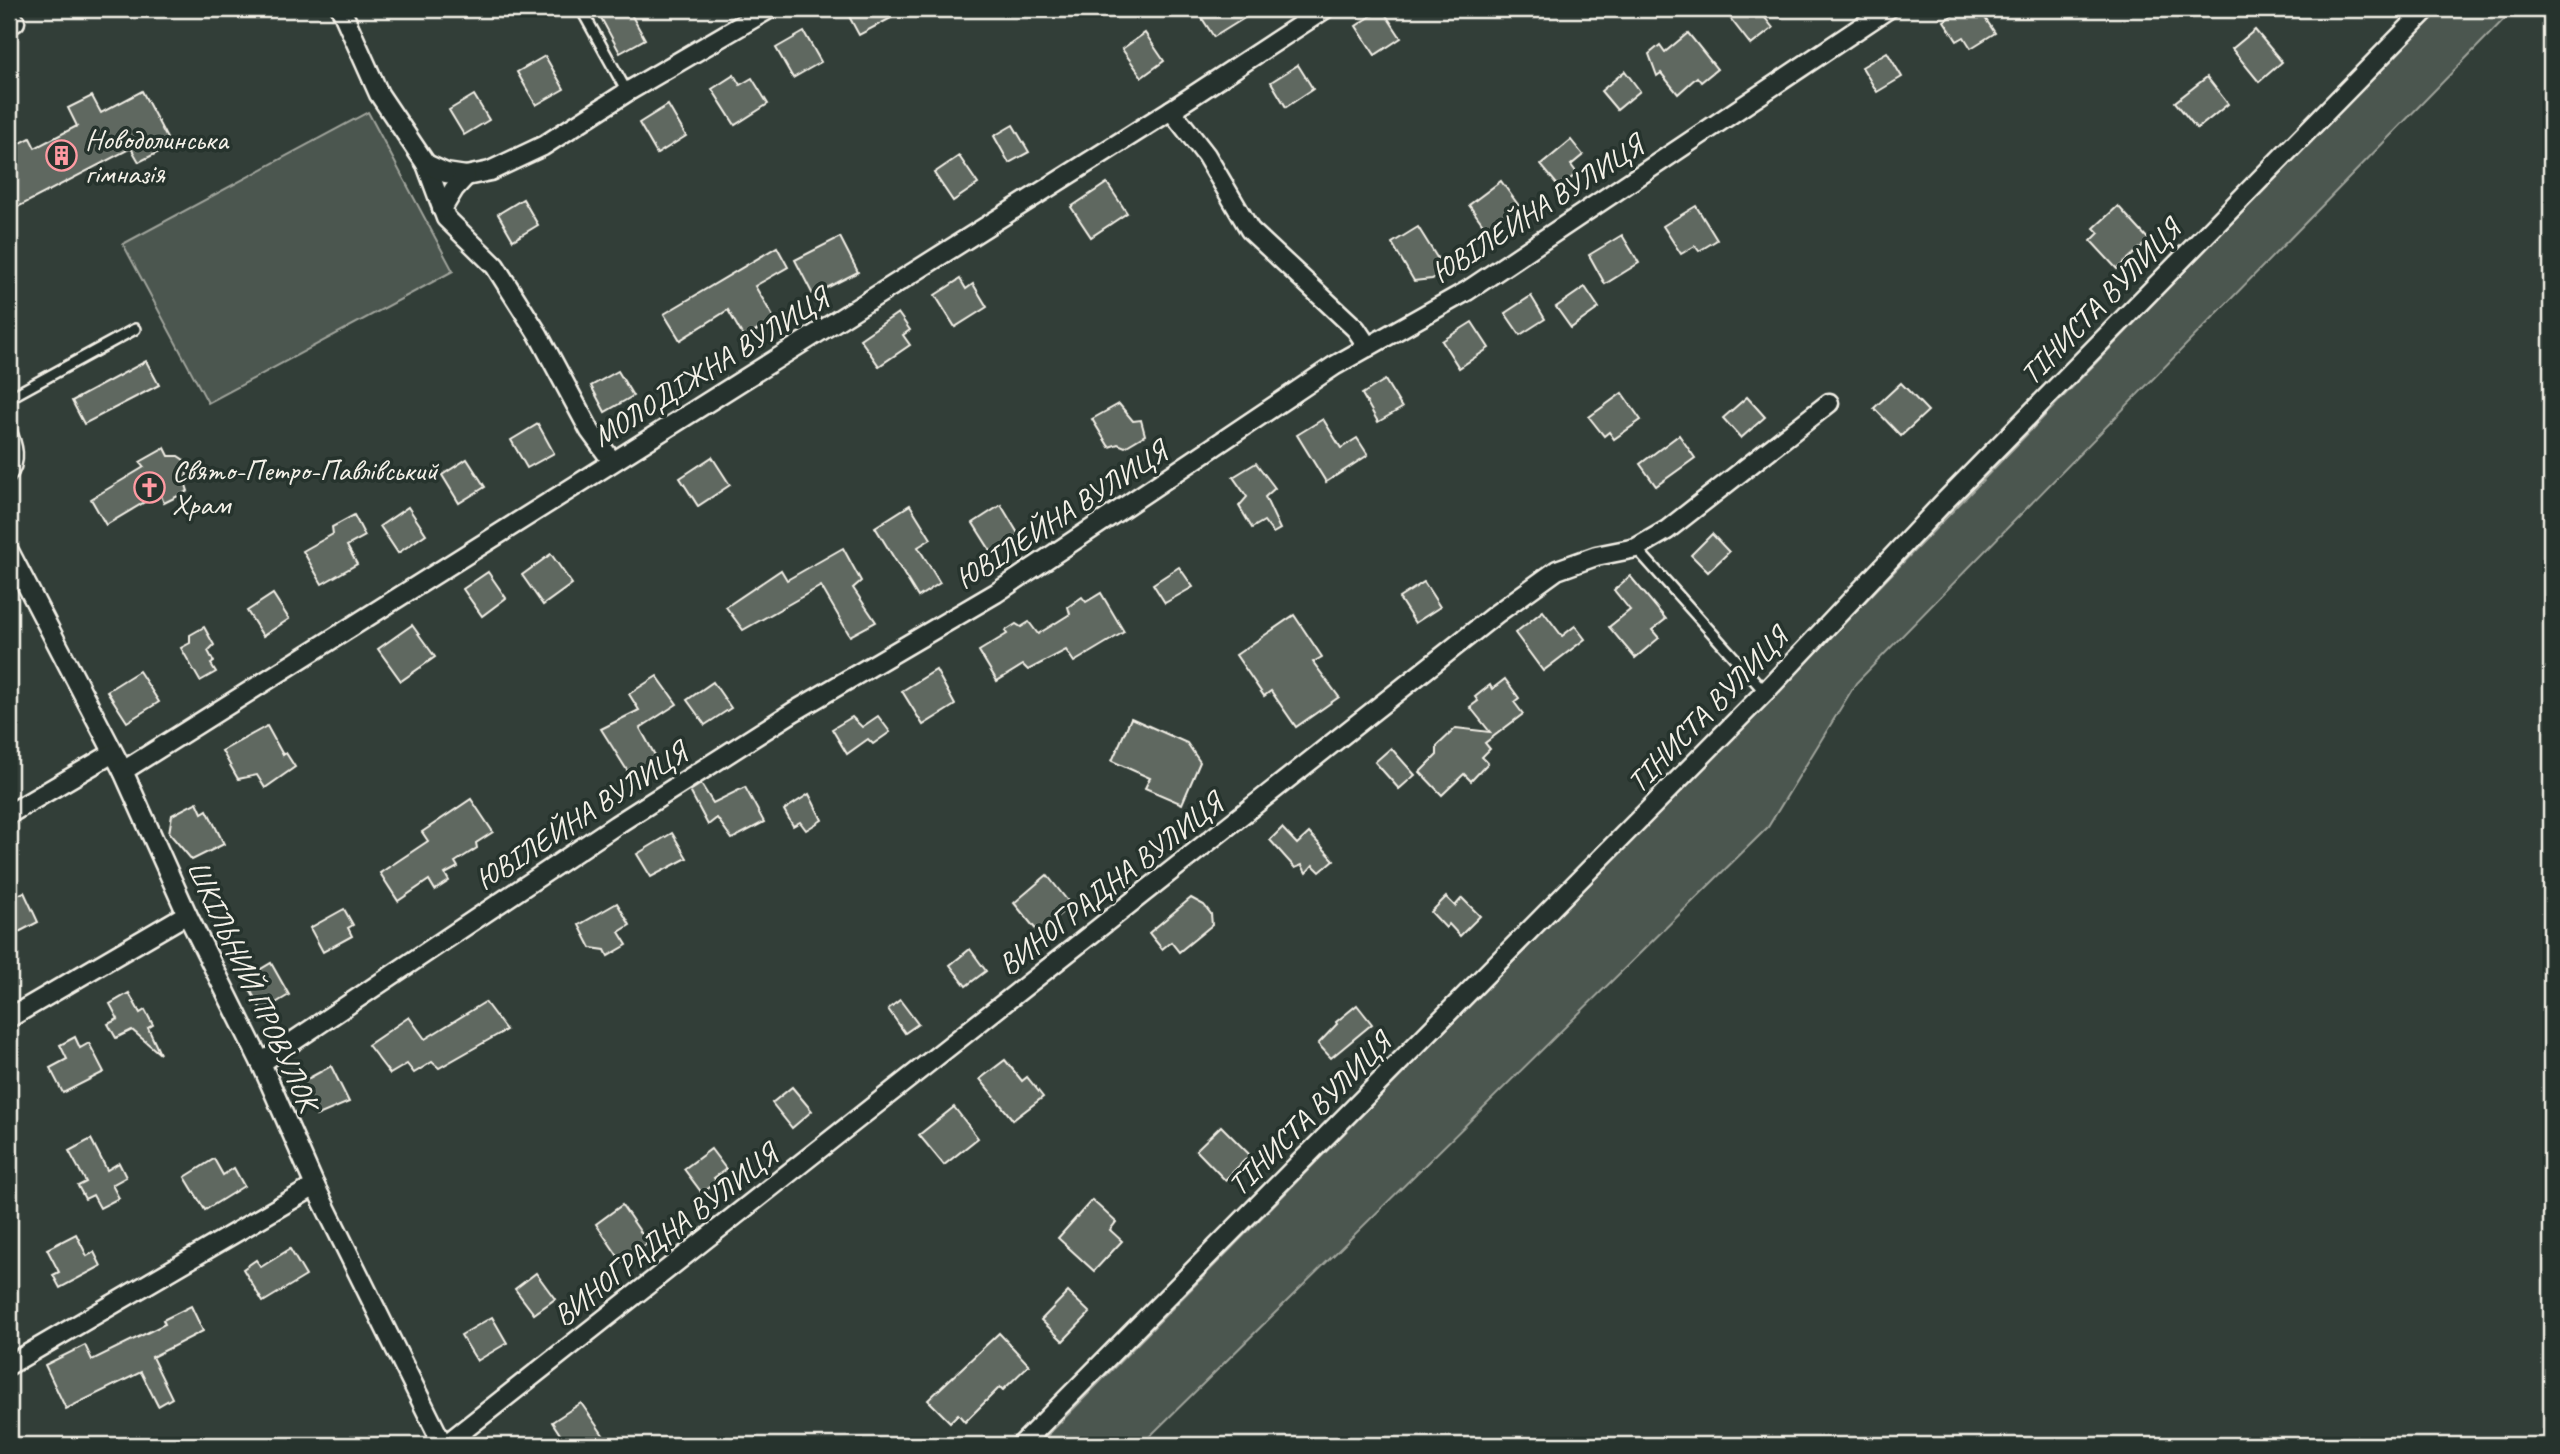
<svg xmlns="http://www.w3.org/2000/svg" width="2560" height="1454" font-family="Caveat,sans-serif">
<rect width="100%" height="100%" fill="#323e38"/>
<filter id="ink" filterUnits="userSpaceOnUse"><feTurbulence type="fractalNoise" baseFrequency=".0143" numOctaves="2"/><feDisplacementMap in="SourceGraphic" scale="14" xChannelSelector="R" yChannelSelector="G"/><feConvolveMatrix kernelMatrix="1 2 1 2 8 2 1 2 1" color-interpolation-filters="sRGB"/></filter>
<g filter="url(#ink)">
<g fill="#4c564f" stroke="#a0a49c" stroke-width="2">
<polygon points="2438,9 2514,9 1856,683 1768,827 1141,1445 1038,1445 1773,697"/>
<polygon points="368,112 453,271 208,403 123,244"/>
</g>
<g fill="#5f6861" stroke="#f4f1e8" stroke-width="2">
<polygon points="613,9 628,9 645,39 620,53 600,16"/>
<polygon points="845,9 908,9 859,35"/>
<polygon points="1196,9 1259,9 1214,37"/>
<polygon points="1382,9 1401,38 1375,55 1356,26"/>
<polygon points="1742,9 1758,9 1773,28 1751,45 1730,18"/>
<polygon points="1962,9 1979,9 1995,33 1971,48 1964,37 1957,41 1944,21"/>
<polygon points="2255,30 2282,62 2259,82 2232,49"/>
<polygon points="804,32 821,62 793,78 776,48"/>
<polygon points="1145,33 1164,61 1142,77 1122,49"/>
<polygon points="1688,33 1717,69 1701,82 1697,77 1678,94 1661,73 1657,76 1649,54 1660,45 1665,52"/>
<polygon points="1887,52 1902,77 1877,92 1862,67"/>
<polygon points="545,56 564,89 536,105 517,72"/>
<polygon points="1298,65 1313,89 1286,107 1271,82"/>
<polygon points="1625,71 1640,91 1617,110 1601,91"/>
<polygon points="734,75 740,85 752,78 768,104 735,125 712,89"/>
<polygon points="2207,77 2228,104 2197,129 2175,102"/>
<polygon points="142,91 171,146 139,162 131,148 14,209 9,199 9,149 30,138 35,148 77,126 68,108 92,96 101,113"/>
<polygon points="474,95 489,120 464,135 449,110"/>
<polygon points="668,105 686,136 657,154 639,123"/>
<polygon points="1013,125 1029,152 1009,163 994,136"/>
<polygon points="1571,140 1583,155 1571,165 1577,173 1560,188 1541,165"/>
<polygon points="959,156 978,184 953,201 934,173"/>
<polygon points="1501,181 1519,206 1487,230 1469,205"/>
<polygon points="1107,183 1127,213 1091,237 1071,207"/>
<polygon points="523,199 538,225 513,240 498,214"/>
<polygon points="1696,206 1717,240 1699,251 1695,246 1681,254 1663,226"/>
<polygon points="2118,206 2149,240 2117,269 2091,241 2099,233 2094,228"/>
<polygon points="1418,227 1441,264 1438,267 1441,275 1432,279 1414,281 1392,243"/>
<polygon points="1622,235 1639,263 1605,284 1589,255"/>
<polygon points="840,237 858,272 813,295 795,260"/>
<polygon points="777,247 788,267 755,286 775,320 744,338 728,310 680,340 664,314"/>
<polygon points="960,279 966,289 973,284 987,307 955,327 935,295"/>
<polygon points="1585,287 1599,308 1571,328 1556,307"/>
<polygon points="1531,296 1545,319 1520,335 1505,313"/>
<polygon points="898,313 910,330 903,335 910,345 879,366 860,339"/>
<polygon points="1472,322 1489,348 1459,368 1442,341"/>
<polygon points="146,361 159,385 84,424 72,401"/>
<polygon points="618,371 633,396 605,412 591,386"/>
<polygon points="1385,380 1402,408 1378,422 1362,394"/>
<polygon points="1901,383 1928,411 1901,436 1874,408"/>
<polygon points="1622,393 1641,420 1614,439 1609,432 1604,436 1589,417"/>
<polygon points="1747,397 1765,417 1741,438 1723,418"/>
<polygon points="1119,404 1133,421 1141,420 1145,435 1125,447 1118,444 1109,447 1092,419"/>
<polygon points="1323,419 1341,448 1357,438 1368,455 1326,482 1297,435"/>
<polygon points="538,424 554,453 527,468 511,440"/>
<polygon points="1679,435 1695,458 1656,486 1640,464"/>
<polygon points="165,448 169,456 178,456 184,460 188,469 185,482 188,491 164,503 160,493 106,525 91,499 144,467 140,462"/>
<polygon points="712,457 730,485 698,506 680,478"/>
<polygon points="467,459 485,487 459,503 442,475"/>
<polygon points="1256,463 1275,488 1265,497 1280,529 1273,533 1264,521 1252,528 1239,506 1247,497 1233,477"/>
<polygon points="910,505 931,539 918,547 940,583 918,597 875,527"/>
<polygon points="1001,505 1019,535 992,553 973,523"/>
<polygon points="408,507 426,534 398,553 380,526"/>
<polygon points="354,515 365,536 347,546 357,564 322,584 303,551 333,534 332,527"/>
<polygon points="1712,534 1729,552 1708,572 1691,555"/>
<polygon points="843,548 861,581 853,588 876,622 850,636 821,586 743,630 726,607 781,570 787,580"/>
<polygon points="551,554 572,584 543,605 522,575"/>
<polygon points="1179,567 1193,587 1165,603 1153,584"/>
<polygon points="488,572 506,598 482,616 463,589"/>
<polygon points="1630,576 1666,619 1652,630 1659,638 1635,658 1609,627 1630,610 1614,590"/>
<polygon points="1424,582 1440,607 1415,623 1399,598"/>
<polygon points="1101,593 1124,632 1074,662 1066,650 1028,670 1023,665 997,681 979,651 1007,634 1005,631 1016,624 1021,627 1029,622 1038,634 1070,614 1068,607 1082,597 1086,602"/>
<polygon points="273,594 289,619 263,636 247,611"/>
<polygon points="1543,611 1562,636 1575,626 1585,639 1543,671 1515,633"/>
<polygon points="1294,615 1322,657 1313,662 1339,697 1296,727 1271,691 1264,696 1236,655"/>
<polygon points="412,625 435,657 401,681 378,649"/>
<polygon points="204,627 214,645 208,651 214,662 211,664 216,672 200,681 181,648 190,643 190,635"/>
<polygon points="936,670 955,705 923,725 902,691"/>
<polygon points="139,671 159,702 127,722 107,691"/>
<polygon points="657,676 677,704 640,728 657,759 630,775 601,729 639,710 629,694"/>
<polygon points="1505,679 1519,698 1514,702 1523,714 1485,743 1490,749 1482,757 1488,763 1471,781 1464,774 1442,795 1420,772 1437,755 1437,746 1456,728 1490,732 1470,707 1478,701 1475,697 1490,685 1492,689"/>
<polygon points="713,682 731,708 705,725 687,700"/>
<polygon points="878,716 890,732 873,744 868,739 847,754 832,729 852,717 862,727"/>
<polygon points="1131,718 1187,743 1200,762 1182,804 1145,788 1150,778 1112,761"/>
<polygon points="267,726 283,755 286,753 295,767 265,788 257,775 238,779 222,751"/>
<polygon points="1391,748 1415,775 1399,789 1375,762"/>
<polygon points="701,784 713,803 745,787 764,822 732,839 717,818 708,825 690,791"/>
<polygon points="809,794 822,820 806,830 800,822 793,826 784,810"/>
<polygon points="471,799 493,832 476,843 477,848 455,862 458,867 445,874 449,881 435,890 429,880 398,901 380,873 428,841 422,832"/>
<polygon points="197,802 202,813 207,810 224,844 192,860 169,833 172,815"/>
<polygon points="1282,828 1297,844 1309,833 1334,860 1320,872 1313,865 1306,873 1302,865 1295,868 1270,840"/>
<polygon points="672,833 687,858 651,877 637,854"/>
<polygon points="1047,875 1071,905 1038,932 1014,903"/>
<polygon points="24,892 38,922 9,937 9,899"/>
<polygon points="1446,897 1455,906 1462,898 1480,916 1460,936 1449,924 1446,928 1431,912"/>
<polygon points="1191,898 1204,905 1211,914 1212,925 1179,952 1171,942 1162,949 1149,933"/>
<polygon points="617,903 630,925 619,932 627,945 608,956 605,950 591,948 579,925"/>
<polygon points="344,909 353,925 348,928 352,936 323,952 310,928"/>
<polygon points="970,949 986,971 966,986 950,965"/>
<polygon points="271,963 289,995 262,1011 244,979"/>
<polygon points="129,993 140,1013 145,1010 153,1025 148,1028 160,1054 132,1030 116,1038 108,1024 118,1019 110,1004"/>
<polygon points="900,1000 918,1024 905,1033 888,1009"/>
<polygon points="485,1002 506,1030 439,1068 432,1062 414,1073 407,1064 390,1074 368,1045 409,1017 425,1039"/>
<polygon points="1357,1005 1372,1024 1331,1058 1318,1044 1337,1024 1336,1022"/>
<polygon points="75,1037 80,1048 89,1043 104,1072 63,1093 50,1068 67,1059 60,1045"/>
<polygon points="1005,1060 1022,1081 1027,1077 1043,1097 1013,1120 980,1079"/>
<polygon points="331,1066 349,1102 316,1116 300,1083"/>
<polygon points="792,1087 812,1111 792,1128 772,1103"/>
<polygon points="954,1107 978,1138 944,1165 919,1135"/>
<polygon points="1221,1126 1250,1155 1225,1180 1196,1150"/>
<polygon points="91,1139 107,1170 119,1163 126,1177 112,1185 119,1198 100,1208 93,1195 85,1199 78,1186 86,1182 69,1151"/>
<polygon points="711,1149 726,1169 714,1178 717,1182 702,1193 684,1169"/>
<polygon points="214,1159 223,1175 234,1168 244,1186 205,1210 185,1177"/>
<polygon points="1092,1200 1116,1222 1110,1230 1122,1241 1094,1271 1058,1238"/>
<polygon points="622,1205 648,1243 622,1262 596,1224"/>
<polygon points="76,1234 87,1256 94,1252 101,1266 60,1288 53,1275 59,1272 47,1249"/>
<polygon points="290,1249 306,1276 263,1302 243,1269 256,1260 261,1267"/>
<polygon points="536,1273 555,1299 534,1314 515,1289"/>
<polygon points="1068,1292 1090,1313 1063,1341 1041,1320"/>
<polygon points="191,1306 203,1331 152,1357 172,1398 158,1406 141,1372 66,1409 45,1365 85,1345 92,1360 165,1324 163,1320"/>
<polygon points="492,1317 507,1343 477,1361 461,1335"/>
<polygon points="999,1333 1029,1365 1003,1390 1000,1387 965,1422 958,1414 950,1422 928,1400"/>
<polygon points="581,1403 610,1445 567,1445 552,1422"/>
</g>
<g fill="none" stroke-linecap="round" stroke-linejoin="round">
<defs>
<g id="service">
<polyline points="581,9 627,92"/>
<polyline points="9,398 135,329"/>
<path d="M9,425C17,443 23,462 9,479"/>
<polyline points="1636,548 1765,692"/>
</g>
<g id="minor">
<polyline points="9,9 15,22"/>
<polyline points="341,9 379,94 426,164 446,218 495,266 538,334 590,431 612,461"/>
<polyline points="1171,110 1206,155 1250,230 1356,329 1368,347"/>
<polyline points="426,164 446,173 466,176 490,171 543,146 627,92 769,9"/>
<polyline points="442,209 454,189 466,176"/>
<polyline points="9,551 123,771 187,914 261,1063 315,1186 443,1445"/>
<polyline points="123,771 1171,110 1325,9"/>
<polyline points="9,814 113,753"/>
<polyline points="9,1018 187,914"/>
<polyline points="261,1063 616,825 793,712 996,593 1334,366 1467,291 1888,9"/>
<polyline points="9,1365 315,1186"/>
<polyline points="445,1445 1496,614 1557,570 1596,556 1636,548 1667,530 1829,403"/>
<polyline points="1021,1445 1765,692 1943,503 2427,9"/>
</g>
</defs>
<use href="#service" stroke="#f4f1e8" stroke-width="14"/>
<use href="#minor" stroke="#f4f1e8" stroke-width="23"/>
<use href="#service" stroke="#26332d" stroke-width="9"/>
<use href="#minor" stroke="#26332d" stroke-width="18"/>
</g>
</g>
<defs>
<symbol id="building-ring" viewBox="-11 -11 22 22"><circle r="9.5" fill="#26332d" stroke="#ff9aa2" stroke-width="1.5"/><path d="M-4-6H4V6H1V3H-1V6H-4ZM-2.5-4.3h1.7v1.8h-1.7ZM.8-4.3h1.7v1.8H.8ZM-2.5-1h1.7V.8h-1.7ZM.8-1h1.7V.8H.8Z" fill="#ff9aa2"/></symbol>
<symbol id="church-ring" viewBox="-11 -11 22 22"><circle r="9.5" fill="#26332d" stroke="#ff9aa2" stroke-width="1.5"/><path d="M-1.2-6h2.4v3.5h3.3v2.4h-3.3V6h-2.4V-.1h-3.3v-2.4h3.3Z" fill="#ff9aa2"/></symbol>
</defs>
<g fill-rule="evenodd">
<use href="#building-ring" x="44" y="138" width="35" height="35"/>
<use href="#church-ring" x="132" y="470" width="35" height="35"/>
</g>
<g text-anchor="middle" stroke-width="7" stroke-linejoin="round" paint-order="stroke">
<g font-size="30" fill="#f4f1e8" stroke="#26332d" text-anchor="start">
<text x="85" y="149">Новодолинська<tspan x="85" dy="34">гімназія</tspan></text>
<text x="172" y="480">Свято-Петро-Павлівський<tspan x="172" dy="34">Храм</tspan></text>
</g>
<g font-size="30" fill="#f4f1e8" stroke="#26332d">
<text transform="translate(1537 209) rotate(-33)" y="10">ЮВІЛЕЙНА ВУЛИЦЯ</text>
<text transform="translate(2100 302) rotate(-46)" y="10">ТІНИСТА ВУЛИЦЯ</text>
<text transform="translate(710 367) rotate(-32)" y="10">МОЛОДІЖНА ВУЛИЦЯ</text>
<text transform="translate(1061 515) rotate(-33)" y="10">ЮВІЛЕЙНА ВУЛИЦЯ</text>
<text transform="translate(1707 710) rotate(-46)" y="10">ТІНИСТА ВУЛИЦЯ</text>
<text transform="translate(581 816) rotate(-33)" y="10">ЮВІЛЕЙНА ВУЛИЦЯ</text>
<text transform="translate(1110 884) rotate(-38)" y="10">ВИНОГРАДНА ВУЛИЦЯ</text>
<text transform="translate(253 985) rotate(65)" y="10">ШКІЛЬНИЙ ПРОВУЛОК</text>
<text transform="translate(1309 1114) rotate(-45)" y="10">ТІНИСТА ВУЛИЦЯ</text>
<text transform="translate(665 1235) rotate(-38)" y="10">ВИНОГРАДНА ВУЛИЦЯ</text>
</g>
</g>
<rect width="2560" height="1454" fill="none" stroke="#26332d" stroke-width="35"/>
<rect x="18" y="18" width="2525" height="1419" fill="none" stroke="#f4f1e8" stroke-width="2.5" filter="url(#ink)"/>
</svg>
